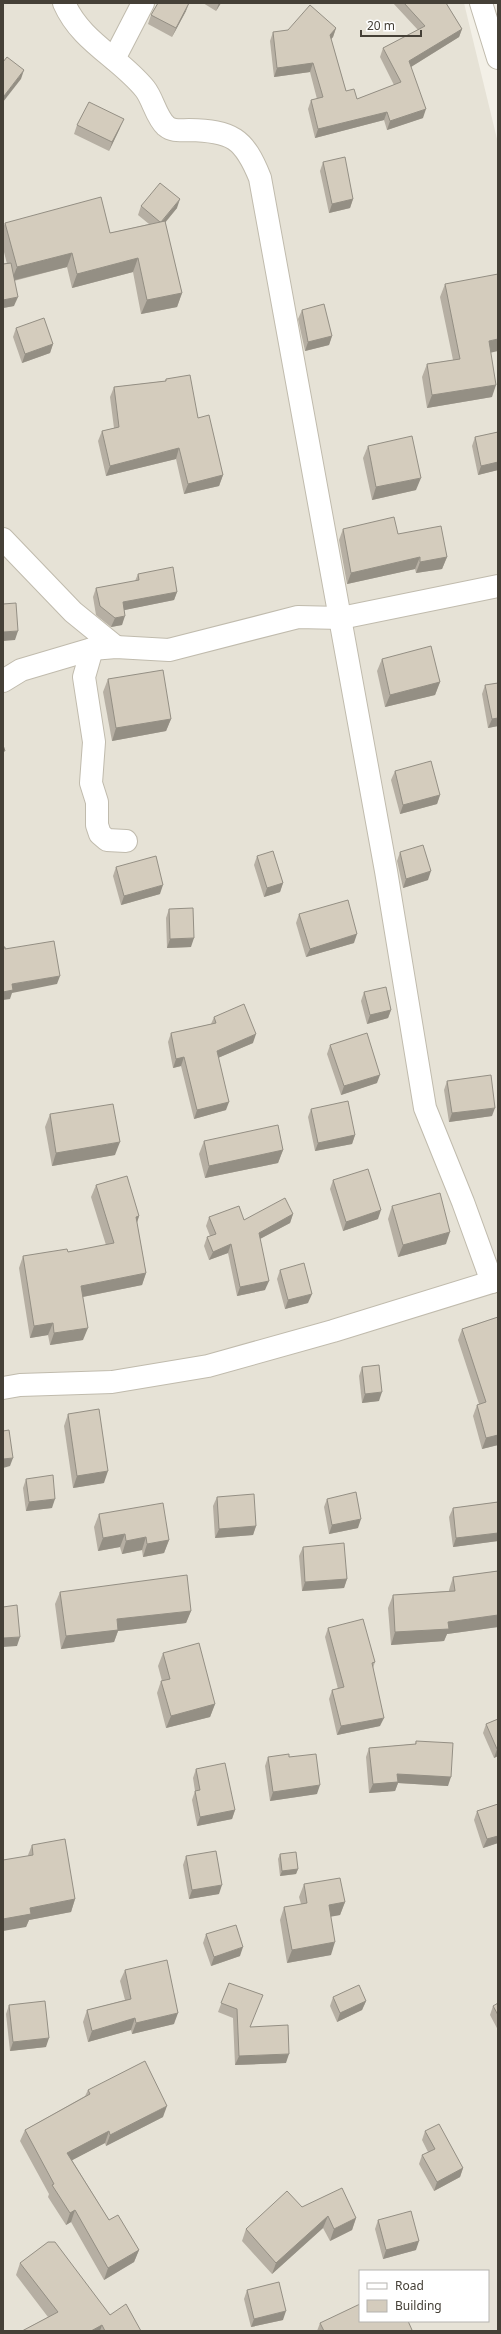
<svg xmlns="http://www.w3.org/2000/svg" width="501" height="2334" font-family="'Noto Sans',sans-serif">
<rect width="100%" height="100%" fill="#f3f0e7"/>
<path fill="#e6e2d6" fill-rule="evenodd" d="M3,3H464L498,143V2331H3ZM360,2271H488V2321H360Z"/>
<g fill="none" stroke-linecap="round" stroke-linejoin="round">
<defs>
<g id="minor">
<path d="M64,3C81,42 119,57 145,89C153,99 156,117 166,126C173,132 181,130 189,130C232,131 244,138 260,178L386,871L425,1108L463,1202L492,1282"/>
<polyline points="481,3 498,58"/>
<polyline points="114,59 143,3"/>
<polyline points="3,539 73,612 116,647"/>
<polyline points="92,649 84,677 94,742 91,783 97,802 97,825 100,834 107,840 126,841"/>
<polyline points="3,681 21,670 92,649 116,647 169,650 298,617 341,618 498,586"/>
<polyline points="3,1388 20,1385 112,1382 208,1366 333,1331 498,1280"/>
</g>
</defs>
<use href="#minor" stroke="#c0bbad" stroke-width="24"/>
<use href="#minor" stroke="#fff" stroke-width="22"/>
</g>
<g fill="#b6afa3">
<polygon points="203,3 221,3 216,11"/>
<polygon points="393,3 446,3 462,29 459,37 411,67 423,118 387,130 384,120 315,138 308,109 311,100 317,99 310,72 274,77 270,41 273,32 336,28 333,37 331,39 346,91 357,99 394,85 380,57 383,48 418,30"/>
<polygon points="186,11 172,37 148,24 151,15"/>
<polygon points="77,125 120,128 109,151 74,134"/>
<polygon points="323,162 353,199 350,208 329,213 320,171"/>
<polygon points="141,206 177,208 165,223 182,293 177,307 141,314 133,272 72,288 67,267 14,281 14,306 3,308 3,264 7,264 3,248 3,228 5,223 110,233 149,224 138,215"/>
<polygon points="445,284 491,353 492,397 427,408 422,377 427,364 453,360 440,297"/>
<polygon points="302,310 332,336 329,345 305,351 298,319"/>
<polygon points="16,328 53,344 50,353 22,363 13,337"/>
<polygon points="166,379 198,418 223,475 219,486 184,494 176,459 106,476 98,441 102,431 114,428 110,397 114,387 165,381"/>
<polygon points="498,432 498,470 478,475 472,446 475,437"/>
<polygon points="368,446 416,490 372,500 363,458"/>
<polygon points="343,529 398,534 447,557 442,569 416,573 415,569 347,584 339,540"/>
<polygon points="138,574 177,592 174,600 124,610 122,625 111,627 96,615 93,597 96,588 135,581"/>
<polygon points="382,659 440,682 435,695 385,707 377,671"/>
<polygon points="108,679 171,719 166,731 112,741 103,692"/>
<polygon points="498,683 498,726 488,728 482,694 485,685"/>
<polygon points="395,771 440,795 437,804 400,814 391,780"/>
<polygon points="400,852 428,880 403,888 397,861"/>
<polygon points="257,856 283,883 280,892 264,897 254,865"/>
<polygon points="116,867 160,894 121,905 113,876"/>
<polygon points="169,909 191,947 167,948 166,918"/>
<polygon points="299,914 354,943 306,957 296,923"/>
<polygon points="364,992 391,1010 388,1018 367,1024 361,1001"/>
<polygon points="214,1017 253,1043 218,1058 226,1110 194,1119 181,1066 173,1068 168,1042 171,1033 211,1024"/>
<polygon points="330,1045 377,1083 341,1095 327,1054"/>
<polygon points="447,1081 492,1116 449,1122 444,1090"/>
<polygon points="311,1109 355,1135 352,1144 315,1151 308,1117"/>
<polygon points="50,1114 115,1155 52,1166 45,1127"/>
<polygon points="204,1141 283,1150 278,1163 205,1178 199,1154"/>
<polygon points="333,1180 378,1219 343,1231 330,1189"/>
<polygon points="96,1185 139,1216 137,1223 146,1273 142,1285 83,1297 83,1340 50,1345 48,1335 30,1338 19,1268 23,1256 68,1252 106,1245 91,1197"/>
<polygon points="392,1206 446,1244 398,1257 388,1219"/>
<polygon points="293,1214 290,1223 260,1239 265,1290 237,1296 228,1253 209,1260 204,1246 207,1237 210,1236 206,1226 209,1217 244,1220"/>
<polygon points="280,1270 308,1303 285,1309 277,1279"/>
<polygon points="498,1317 498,1445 482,1449 473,1416 477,1405 479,1404 458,1340 462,1329"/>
<polygon points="362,1367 379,1401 362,1403 359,1376"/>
<polygon points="68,1414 104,1483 73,1488 64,1426"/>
<polygon points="26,1479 52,1508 26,1511 23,1488"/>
<polygon points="217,1497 256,1526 253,1535 215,1538 213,1506"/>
<polygon points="327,1499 358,1528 329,1534 324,1507"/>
<polygon points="498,1502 498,1541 453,1547 449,1517 453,1508"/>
<polygon points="99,1514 169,1540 164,1553 143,1557 142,1550 122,1554 120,1547 98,1551 94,1527"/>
<polygon points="303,1547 347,1579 344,1588 302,1591 299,1556"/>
<polygon points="498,1571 498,1627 447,1634 444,1641 391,1645 388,1608 393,1595 449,1591 449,1590 453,1577"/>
<polygon points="60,1592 191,1611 186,1623 118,1631 114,1642 61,1649 55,1604"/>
<polygon points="328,1628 375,1662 373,1668 380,1726 337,1735 329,1699 332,1690 338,1689 325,1637"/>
<polygon points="163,1653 215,1704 210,1717 166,1728 157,1693 161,1681 162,1681 158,1666"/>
<polygon points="498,1719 498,1756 494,1758 483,1733 486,1724"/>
<polygon points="416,1741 448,1786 398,1783 395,1791 369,1793 366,1757 369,1748 415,1744"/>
<polygon points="268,1757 289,1757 317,1794 270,1801 265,1766"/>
<polygon points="196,1769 235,1810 232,1819 197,1826 192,1800 195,1791 193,1778"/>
<polygon points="498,1804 498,1843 483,1848 474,1820 477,1811"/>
<polygon points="32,1845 75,1899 71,1912 29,1920 26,1927 28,1855"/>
<polygon points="280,1854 298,1869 296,1874 280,1876 278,1859"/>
<polygon points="186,1856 219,1894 189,1899 183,1865"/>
<polygon points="304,1884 345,1902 340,1915 331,1916 331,1955 287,1963 280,1920 284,1907 301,1904 299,1897"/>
<polygon points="206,1934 240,1956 211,1966 203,1943"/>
<polygon points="125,1970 174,2024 132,2034 131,2030 88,2042 83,2022 87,2010 125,2000 120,1981"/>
<polygon points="229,1983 250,2027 286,2063 235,2065 233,2018 218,2012"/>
<polygon points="333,1997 366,2001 362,2010 337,2022 330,2006"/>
<polygon points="498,2003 498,2030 490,2015 493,2006"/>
<polygon points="9,2005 46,2047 10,2051 6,2014"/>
<polygon points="88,2090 163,2117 106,2146 105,2143 72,2160 109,2220 139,2250 134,2262 104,2280 71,2222 66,2225 48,2197 49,2194 20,2141 25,2130 85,2096"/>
<polygon points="425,2131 463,2168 460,2177 434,2191 419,2164 422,2155 428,2152 422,2140"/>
<polygon points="302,2207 356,2218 352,2230 330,2241 323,2228 272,2274 242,2241 246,2229"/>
<polygon points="378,2220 416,2250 383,2259 375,2229"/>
<polygon points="20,2263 110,2315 141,2331 22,2331 48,2317 16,2275"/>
<polygon points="247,2290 283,2320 251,2327 244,2299"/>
<polygon points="320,2323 412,2330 412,2331 317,2331"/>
</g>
<g fill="#948f84">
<polygon points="189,3 186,11 172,37 176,28"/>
<polygon points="219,3 221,3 216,11"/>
<polygon points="336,28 333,37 327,44 330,35"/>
<polygon points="462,29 459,37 406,70 409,61"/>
<polygon points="313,63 310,72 274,77 277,68"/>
<polygon points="24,70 21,79 3,102 3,99 4,96"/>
<polygon points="426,109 423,118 387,130 390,121"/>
<polygon points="387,112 384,120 315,138 318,129"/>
<polygon points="124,119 120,128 109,151 112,142"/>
<polygon points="180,199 177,208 157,232 161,223"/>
<polygon points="353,199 350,208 329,213 332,204"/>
<polygon points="72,253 67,267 11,281 17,267"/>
<polygon points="138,258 133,272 72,288 77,274"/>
<polygon points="182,293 177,307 141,314 147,300"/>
<polygon points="18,297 14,306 3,308 3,300"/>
<polygon points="332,336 329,345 305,351 308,342"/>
<polygon points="498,339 498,351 485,354 489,341"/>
<polygon points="53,344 50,353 22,363 25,354"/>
<polygon points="496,385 492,397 427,408 432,395"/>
<polygon points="179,448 176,459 106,476 110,466"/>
<polygon points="498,462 498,470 478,475 481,466"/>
<polygon points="223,475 219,486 184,494 188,484"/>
<polygon points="421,478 416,490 372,500 376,487"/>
<polygon points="420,557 415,569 347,584 351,573"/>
<polygon points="447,557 442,569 416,573 420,562"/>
<polygon points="177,592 174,600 120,611 123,602"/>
<polygon points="125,616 122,625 111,627 115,618"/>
<polygon points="18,631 15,640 3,641 3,632"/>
<polygon points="440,682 435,695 385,707 390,695"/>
<polygon points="498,718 498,726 488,728 492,719"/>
<polygon points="171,719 166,731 112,741 116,728"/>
<polygon points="440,795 437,804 400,814 403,805"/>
<polygon points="431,871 428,880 403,888 406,879"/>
<polygon points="283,883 280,892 264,897 267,888"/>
<polygon points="163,885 160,894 121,905 124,896"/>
<polygon points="357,934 354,943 306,957 310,949"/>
<polygon points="194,938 191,947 167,948 170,939"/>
<polygon points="60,976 57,984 12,993 10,999 3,1000 3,992 12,984"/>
<polygon points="391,1010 388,1018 367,1024 370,1015"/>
<polygon points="256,1034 253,1043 213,1060 217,1051"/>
<polygon points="184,1057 181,1066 173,1068 176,1059"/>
<polygon points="380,1075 377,1083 341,1095 344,1086"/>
<polygon points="229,1102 226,1110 194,1119 197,1110"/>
<polygon points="495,1108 492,1116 449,1122 452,1113"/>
<polygon points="355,1135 352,1144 315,1151 318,1143"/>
<polygon points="120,1142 115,1155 52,1166 56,1153"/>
<polygon points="283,1150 278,1163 205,1178 209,1166"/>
<polygon points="381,1210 378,1219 343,1231 346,1222"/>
<polygon points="293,1214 290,1223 256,1241 259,1233"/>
<polygon points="139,1216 135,1228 136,1217"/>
<polygon points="450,1232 446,1244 398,1257 403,1245"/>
<polygon points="231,1244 228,1253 209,1260 213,1252"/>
<polygon points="146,1273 142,1285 77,1298 81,1286"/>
<polygon points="269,1281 265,1290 237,1296 240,1287"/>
<polygon points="312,1294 308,1303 285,1309 288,1300"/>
<polygon points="53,1323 48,1335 30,1338 34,1326"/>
<polygon points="88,1328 83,1340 50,1345 54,1333"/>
<polygon points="382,1392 379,1401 362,1403 365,1394"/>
<polygon points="498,1435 498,1445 482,1449 486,1438"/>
<polygon points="13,1458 10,1466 3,1468 3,1459"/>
<polygon points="108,1471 104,1483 73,1488 77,1476"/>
<polygon points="55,1499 52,1508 26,1511 29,1502"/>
<polygon points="361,1519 358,1528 329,1534 332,1525"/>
<polygon points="256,1526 253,1535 215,1538 219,1529"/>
<polygon points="498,1533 498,1541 453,1547 456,1538"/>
<polygon points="125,1534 120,1547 98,1551 103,1538"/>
<polygon points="146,1537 142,1550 122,1554 126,1541"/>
<polygon points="169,1540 164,1553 143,1557 147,1544"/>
<polygon points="347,1579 344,1588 302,1591 305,1582"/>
<polygon points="191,1611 186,1623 118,1631 114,1642 61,1649 66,1636 117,1619"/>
<polygon points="498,1615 498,1627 447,1634 444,1641 391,1645 395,1632 448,1622"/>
<polygon points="20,1637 17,1646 3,1647 3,1638"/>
<polygon points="215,1704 210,1717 166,1728 171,1716"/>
<polygon points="384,1718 380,1726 337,1735 341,1726"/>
<polygon points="497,1749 498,1749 498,1756 494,1758"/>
<polygon points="397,1774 451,1777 448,1786 398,1783 395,1791 369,1793 373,1784"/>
<polygon points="320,1785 317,1794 270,1801 273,1792"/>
<polygon points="235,1810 232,1819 197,1826 200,1817"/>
<polygon points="498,1836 498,1843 483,1848 487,1839"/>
<polygon points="298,1869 296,1874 280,1876 282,1871"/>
<polygon points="222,1885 219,1894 189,1899 192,1890"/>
<polygon points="75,1899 71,1912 29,1920 26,1927 3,1931 3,1919 30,1908"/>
<polygon points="345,1902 340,1915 324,1918 329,1905"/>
<polygon points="335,1942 331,1955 287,1963 292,1950"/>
<polygon points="243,1947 240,1956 211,1966 214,1957"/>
<polygon points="366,2001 362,2010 337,2022 340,2013"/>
<polygon points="178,2013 174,2024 132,2034 136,2023"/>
<polygon points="135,2018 131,2030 88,2042 92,2031"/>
<polygon points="49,2038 46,2047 10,2051 13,2042"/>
<polygon points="289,2054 286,2063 235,2065 239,2056"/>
<polygon points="167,2106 163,2117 106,2146 110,2135"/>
<polygon points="109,2131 105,2143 63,2165 67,2153"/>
<polygon points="463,2168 460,2177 434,2191 437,2182"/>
<polygon points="75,2210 71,2222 66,2225 70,2213"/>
<polygon points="328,2216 323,2228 272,2274 276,2263"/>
<polygon points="356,2218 352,2230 330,2241 334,2229"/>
<polygon points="419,2241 416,2250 383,2259 386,2250"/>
<polygon points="139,2250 134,2262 104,2280 108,2268"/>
<polygon points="286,2311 283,2320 251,2327 254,2319"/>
<polygon points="102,2325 100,2331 91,2331"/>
</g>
<g fill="#d4ccbd" stroke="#948f84">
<polygon points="158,3 189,3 176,28 151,15"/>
<polygon points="404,3 446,3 462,29 409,61 426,109 390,121 387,112 318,129 311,100 323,97 313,63 277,68 273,32 288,30 310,5 336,28 330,35 346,91 354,89 357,99 401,82 383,48 425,26"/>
<polygon points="7,57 24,70 4,96 3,94 3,62"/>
<polygon points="89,102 124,119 112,142 77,125"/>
<polygon points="345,157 353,199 332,204 323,162"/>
<polygon points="160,183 180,199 161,222 160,222 141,206"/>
<polygon points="101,197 110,233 165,221 182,293 147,300 138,258 77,274 72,253 17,267 5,223"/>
<polygon points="11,263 18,297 3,300 3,264"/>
<polygon points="498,274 498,339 489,341 496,385 432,395 427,364 460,359 445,284"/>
<polygon points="324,304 332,336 308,342 302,310"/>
<polygon points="44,318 53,344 25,354 16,328"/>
<polygon points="190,375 198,418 209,415 223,475 188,484 179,448 110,466 102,431 119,427 114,387 166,381 166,379"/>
<polygon points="498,432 498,462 481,466 475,437"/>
<polygon points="412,436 421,478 376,487 368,446"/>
<polygon points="394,517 398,534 441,526 447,557 420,562 420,557 351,573 343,529"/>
<polygon points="173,567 177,592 123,602 125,616 115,618 100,606 96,588 139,580 138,574"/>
<polygon points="16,603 18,631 3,632 3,604"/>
<polygon points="431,646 440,682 390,695 382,659"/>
<polygon points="163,670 171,719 116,728 108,679"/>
<polygon points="498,683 498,718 492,719 485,685"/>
<polygon points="3,745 5,751 3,751"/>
<polygon points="431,761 440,795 403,805 395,771"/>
<polygon points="423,845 431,871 406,879 400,852"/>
<polygon points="273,851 283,883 267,888 257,856"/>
<polygon points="156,856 163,885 124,896 116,867"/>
<polygon points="348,900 357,934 310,949 299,914"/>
<polygon points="193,908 194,938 170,939 169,909"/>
<polygon points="54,941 60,976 12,984 13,990 3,992 3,947 5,947 5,949"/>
<polygon points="386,987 391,1010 370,1015 364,992"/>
<polygon points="244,1004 256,1034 217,1051 229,1102 197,1110 184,1057 176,1059 171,1033 216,1023 214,1017"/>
<polygon points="367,1033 380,1075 344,1086 330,1045"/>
<polygon points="491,1075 495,1108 452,1113 447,1081"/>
<polygon points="348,1101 355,1135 318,1143 311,1109"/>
<polygon points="113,1104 120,1142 56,1153 50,1114"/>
<polygon points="278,1125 283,1150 209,1166 204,1141"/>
<polygon points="368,1169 381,1210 346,1222 333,1180"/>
<polygon points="127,1176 139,1216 136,1217 146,1273 81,1286 88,1328 54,1333 53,1323 34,1326 23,1256 67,1249 68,1252 114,1243 96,1185"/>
<polygon points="440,1193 450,1232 403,1245 392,1206"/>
<polygon points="285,1198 293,1214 259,1233 269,1281 240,1287 231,1244 213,1252 207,1237 216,1234 209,1217 239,1206 244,1220"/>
<polygon points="304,1263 312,1294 288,1300 280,1270"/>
<polygon points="498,1317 498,1435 486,1438 477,1405 486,1402 462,1329"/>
<polygon points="379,1365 382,1392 365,1394 362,1367"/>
<polygon points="99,1409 108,1471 77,1476 68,1414"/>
<polygon points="9,1430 13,1458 3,1459 3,1431"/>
<polygon points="53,1475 55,1499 29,1502 26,1479"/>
<polygon points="356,1492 361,1519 332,1525 327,1499"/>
<polygon points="254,1494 256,1526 219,1529 217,1497"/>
<polygon points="498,1502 498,1533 456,1538 453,1508"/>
<polygon points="163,1503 169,1540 147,1544 146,1537 126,1541 125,1534 103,1538 99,1514"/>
<polygon points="344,1543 347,1579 305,1582 303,1547"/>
<polygon points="498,1571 498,1615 448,1622 449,1629 395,1632 393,1595 455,1591 453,1577"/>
<polygon points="187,1575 191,1611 117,1619 118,1630 66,1636 60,1592"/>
<polygon points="17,1605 20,1637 3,1638 3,1607"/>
<polygon points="363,1619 375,1662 372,1663 384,1718 341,1726 332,1690 344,1687 328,1628"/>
<polygon points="199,1643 215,1704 171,1716 161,1681 170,1679 163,1653"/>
<polygon points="498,1719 498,1749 497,1749 486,1724"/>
<polygon points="416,1741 453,1743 451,1777 397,1774 398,1782 373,1784 369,1748 416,1744"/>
<polygon points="289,1754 289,1757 316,1754 320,1785 273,1792 268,1757"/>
<polygon points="225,1763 235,1810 200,1817 195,1791 200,1790 196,1769"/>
<polygon points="498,1804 498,1836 487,1839 477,1811"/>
<polygon points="65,1839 75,1899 30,1908 31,1914 3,1919 3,1860 33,1855 32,1845"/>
<polygon points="216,1851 222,1885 192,1890 186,1856"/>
<polygon points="296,1852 298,1869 282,1871 280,1854"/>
<polygon points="340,1878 345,1902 329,1905 335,1942 292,1950 284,1907 307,1903 304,1884"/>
<polygon points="236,1925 243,1947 214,1957 206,1934"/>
<polygon points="167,1960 178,2013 136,2023 135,2018 92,2031 87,2010 131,1999 125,1970"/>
<polygon points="229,1983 263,1995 250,2027 288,2025 289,2054 239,2056 237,2009 221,2003"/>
<polygon points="359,1985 366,2001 340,2013 333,1997"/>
<polygon points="45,2001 49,2038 13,2042 9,2005"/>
<polygon points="498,2003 498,2015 493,2006"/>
<polygon points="145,2061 167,2106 110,2135 109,2131 67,2153 109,2220 118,2215 139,2250 108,2268 75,2210 70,2213 52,2185 54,2184 25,2130 90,2094 88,2090"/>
<polygon points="439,2124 463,2168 437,2182 422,2155 435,2149 425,2131"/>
<polygon points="342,2188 356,2218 334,2229 328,2216 276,2263 246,2229 287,2191 302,2207"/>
<polygon points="411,2211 419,2241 386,2250 378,2220"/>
<polygon points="48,2242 55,2242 110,2315 126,2304 141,2331 105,2331 102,2325 91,2331 22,2331 58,2312 20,2263"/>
<polygon points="279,2282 286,2311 254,2319 247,2290"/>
<polygon points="360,2304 360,2321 408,2321 412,2330 410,2331 324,2331 320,2323"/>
</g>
<rect width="501" height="2334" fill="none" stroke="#454037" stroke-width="8"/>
<rect x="359" y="2270" width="130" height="52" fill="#ffffff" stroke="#b5b3af"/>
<rect x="367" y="2283" width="20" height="6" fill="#ffffff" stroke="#b5b3af"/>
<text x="395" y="2290" font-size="12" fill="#454037">Road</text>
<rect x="367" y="2300" width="20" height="12" fill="#d4ccbd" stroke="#b5b3af"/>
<text x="395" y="2310" font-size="12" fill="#454037">Building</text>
<path d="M361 30v6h60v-6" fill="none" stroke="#454037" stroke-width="2"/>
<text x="367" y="30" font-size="12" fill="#454037" stroke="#ffffff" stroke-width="3" paint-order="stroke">20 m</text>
</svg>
